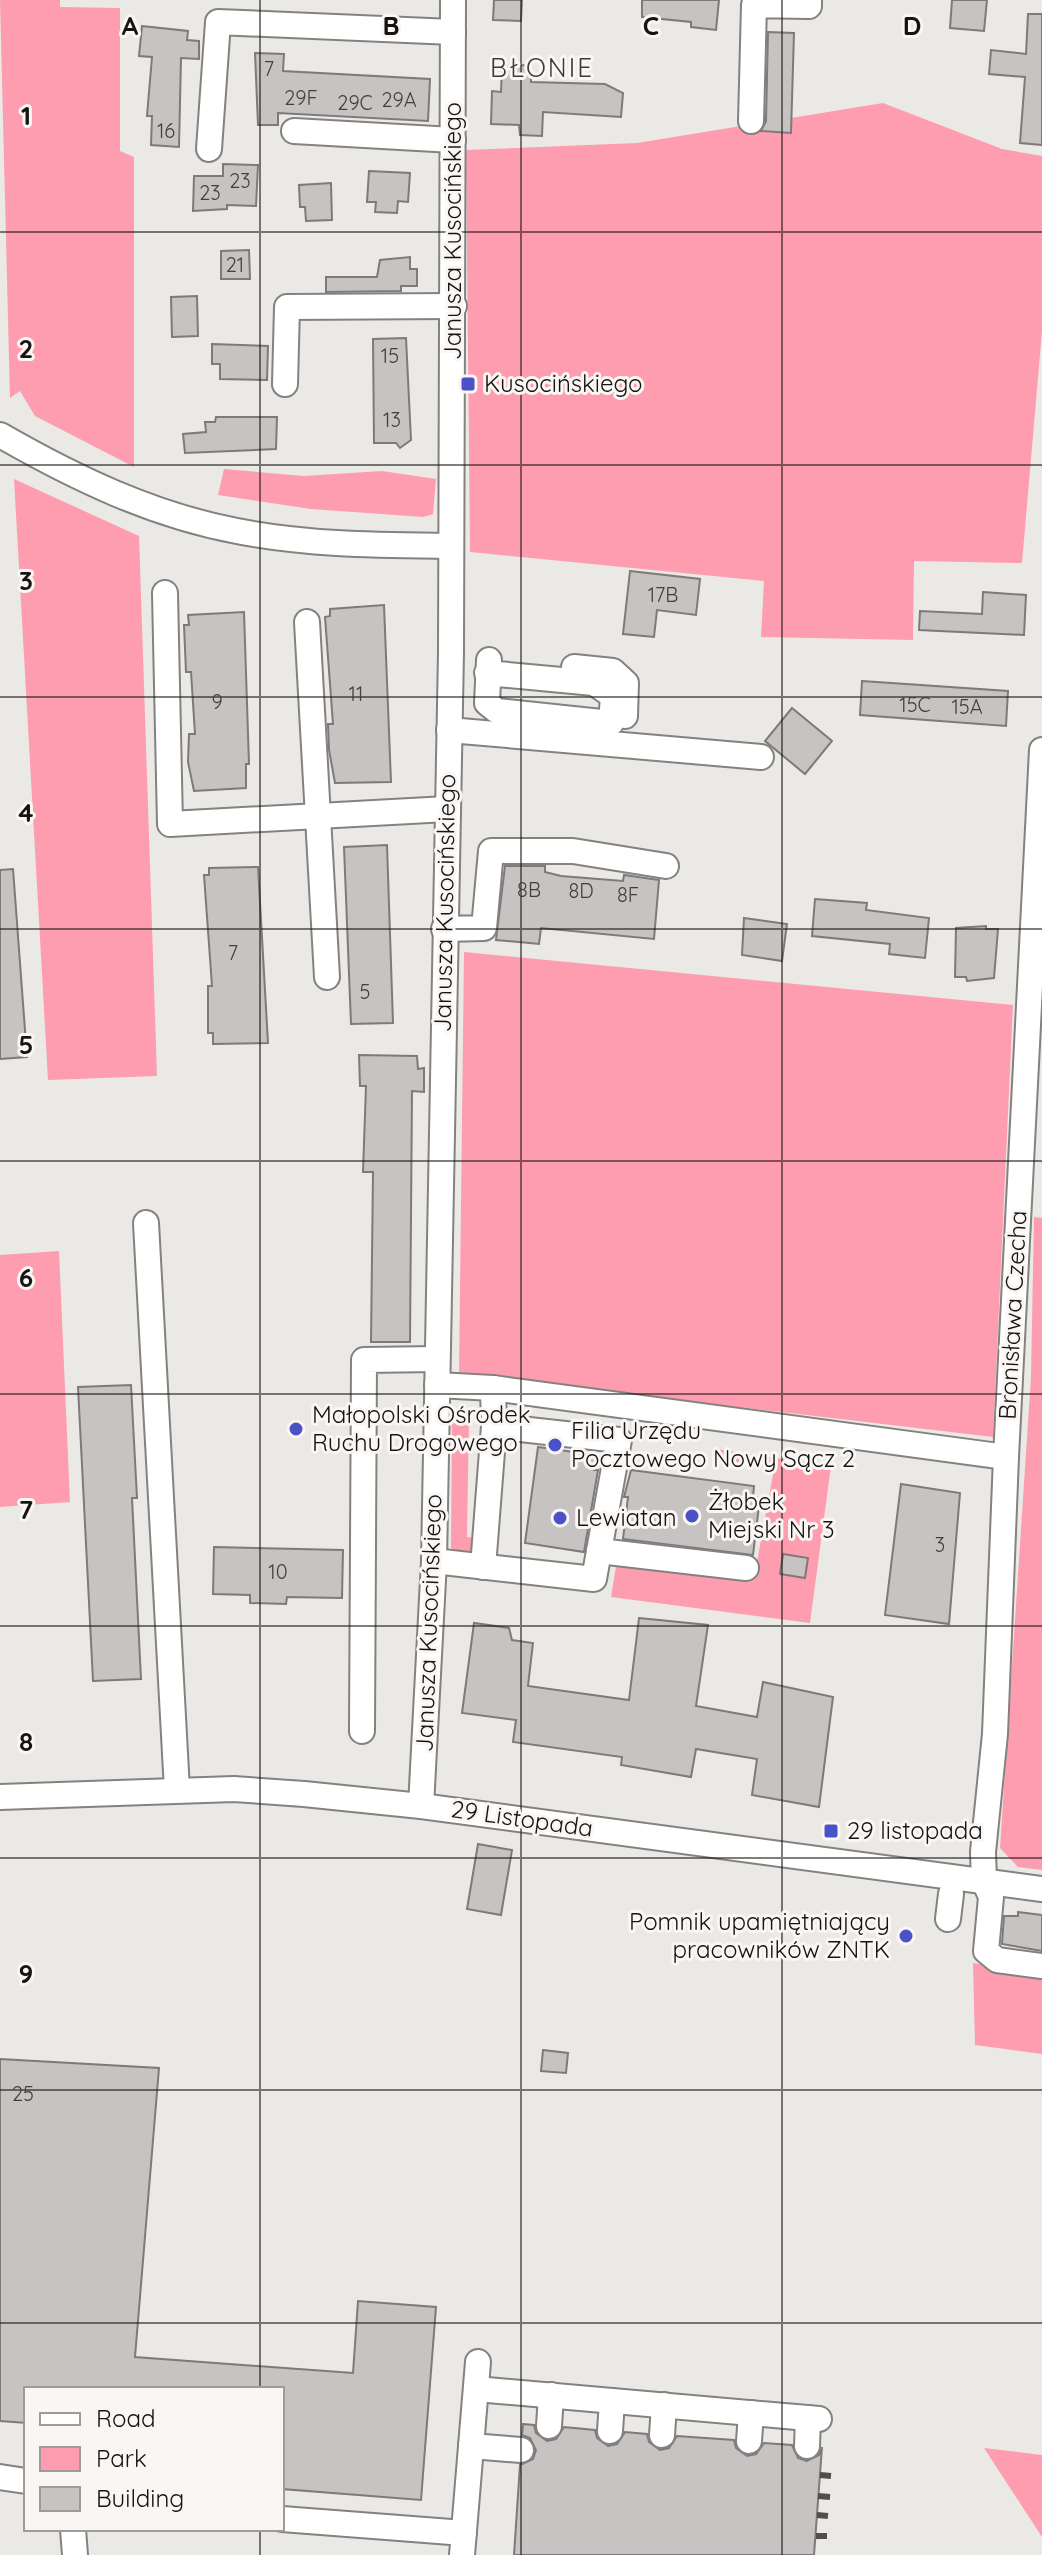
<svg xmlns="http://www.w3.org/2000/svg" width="1042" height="2555" font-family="Quicksand,sans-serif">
<rect width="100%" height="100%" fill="#ebe9e6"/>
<g fill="#fe9daf">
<polygon points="0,0 60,0 60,7 120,8 120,151 134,157 134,467 35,416 20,391 10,398"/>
<polygon points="883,103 1002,149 1042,156 1042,331 1022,563 914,561 913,640 761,637 764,581 470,552 466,150 637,143"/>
<polygon points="224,469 304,476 382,471 436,479 433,514 423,517 311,509 218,495"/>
<polygon points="14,479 139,536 157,1076 48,1080"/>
<polygon points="464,952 1013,1005 993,1437 459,1374"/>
<polygon points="1034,1217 1042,1218 1042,1870 1018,1867 1000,1848 1031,1377"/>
<polygon points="59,1251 70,1502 0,1507 0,1255"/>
<polygon points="452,1414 469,1416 467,1537 482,1539 473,1552 463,1554 451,1548"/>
<polygon points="716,1449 831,1466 810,1623 611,1597 617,1560 754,1578 774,1469 715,1459"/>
<polygon points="973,1963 1042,1974 1042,2054 975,2045"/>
<polygon points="984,2448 1042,2455 1042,2537"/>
</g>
<g fill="#c6c3c2" stroke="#7d7a79" stroke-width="2">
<polygon points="494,0 522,0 521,21 493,20"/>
<polygon points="642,0 719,0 716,30 691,27 691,22 642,17"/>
<polygon points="952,0 987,0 984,31 950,28"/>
<polygon points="1028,14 1042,14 1042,145 1020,143 1025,77 989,74 991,50 1026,54"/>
<polygon points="142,26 188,31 187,40 199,41 199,59 181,58 179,147 151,145 152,116 147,116 152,57 139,56"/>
<polygon points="768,32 794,33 791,133 761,131 766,121"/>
<polygon points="255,53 284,54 283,71 430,79 428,121 278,113 278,125 258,125"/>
<polygon points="531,65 531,82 605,84 623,93 621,117 543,112 542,136 520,135 519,125 491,124 492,91 501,92 502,66"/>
<polygon points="223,164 258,165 256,206 227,205 227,209 193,211 194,176 223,176"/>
<polygon points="369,171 410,173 408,202 398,201 397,213 375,212 376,202 367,202"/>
<polygon points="331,183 332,220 306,221 305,207 300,207 299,185"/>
<polygon points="249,250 250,279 221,279 221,251"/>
<polygon points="410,257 410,269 417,269 417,286 401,286 401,291 326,292 326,277 377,277 380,260"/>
<polygon points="197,296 198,336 172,337 171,297"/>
<polygon points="406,338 411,440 400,448 396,443 374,443 373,339"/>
<polygon points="212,344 268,346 267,380 220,379 220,364 212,364"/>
<polygon points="216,417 277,417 276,449 185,453 183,434 206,432 205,422 215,422"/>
<polygon points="630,571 700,579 696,615 657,610 654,637 623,634"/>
<polygon points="983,592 1026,595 1024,635 919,630 920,611 982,614"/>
<polygon points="384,605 391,782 335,783 329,750 328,724 333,724 325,617 330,616 330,609"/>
<polygon points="244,612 249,764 246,764 246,788 194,791 188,762 189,734 195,734 191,672 186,672 184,625 189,625 188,615"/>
<polygon points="862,681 1008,691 1006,726 860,715"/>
<polygon points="792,708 832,741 805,774 765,741"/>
<polygon points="387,845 393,1023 351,1024 344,847"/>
<polygon points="505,866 545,866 545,872 561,876 623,881 624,875 659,880 654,939 541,928 539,944 496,940"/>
<polygon points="258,867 268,1043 213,1044 213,1033 208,1033 208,986 212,986 204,875 209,875 209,868"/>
<polygon points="13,869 27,1057 0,1059 0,870"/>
<polygon points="815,899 867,903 866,910 929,918 925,958 889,954 890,944 812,936"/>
<polygon points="744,918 787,924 782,961 742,955"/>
<polygon points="986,926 986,929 998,929 994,978 967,981 966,977 955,977 956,928"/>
<polygon points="359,1055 417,1056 418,1069 424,1068 424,1092 412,1091 410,1342 371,1342 373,1172 363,1172 366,1086 360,1086"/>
<polygon points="131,1385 137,1498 132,1498 141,1679 93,1681 78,1387"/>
<polygon points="538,1447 596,1455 594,1470 598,1470 584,1552 525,1543"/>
<polygon points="631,1470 754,1486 753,1497 760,1498 753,1555 623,1539 628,1497 624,1497"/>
<polygon points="901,1484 960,1493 949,1624 885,1615"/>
<polygon points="214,1547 343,1550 342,1598 287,1597 286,1604 250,1603 250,1595 213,1594"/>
<polygon points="783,1554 808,1558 805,1578 780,1574"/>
<polygon points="639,1618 708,1625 696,1706 757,1717 763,1682 833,1697 819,1807 752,1795 757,1759 696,1749 691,1777 621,1765 622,1757 513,1742 516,1720 462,1713 474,1623 509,1628 512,1640 533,1643 528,1686 629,1700"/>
<polygon points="478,1844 512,1850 501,1915 467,1909"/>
<polygon points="1018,1912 1042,1915 1042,1951 1002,1944 1004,1916 1018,1916"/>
<polygon points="543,2050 568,2053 566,2073 541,2071"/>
<polygon points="0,2059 159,2068 135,2357 353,2373 358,2301 436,2307 421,2500 282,2489 282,2389 26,2389 26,2423 0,2421"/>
<polygon points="523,2424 534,2425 536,2433 547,2441 556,2439 564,2427 595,2430 597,2438 608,2446 617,2444 625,2432 647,2434 649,2442 660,2450 669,2448 677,2436 734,2440 736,2448 747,2456 756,2454 764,2443 792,2445 798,2458 807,2461 819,2455 822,2447 814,2555 514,2555 520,2465 533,2459 536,2450 530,2438 522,2435"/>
</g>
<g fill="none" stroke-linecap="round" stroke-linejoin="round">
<defs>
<g id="minor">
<polyline points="751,121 754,5 809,6 809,0"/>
<polyline points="294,131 453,140"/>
<polyline points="209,149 218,22 453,32"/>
<polyline points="285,384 287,307 454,306"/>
<path d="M0,435C75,478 152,515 237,531C308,545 380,545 451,546"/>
<polyline points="165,593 170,824 447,809"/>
<polyline points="307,622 327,977"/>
<polyline points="574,667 613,671 626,683 625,716"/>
<polyline points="487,673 594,683 613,696 611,723 497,711 487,703 489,660"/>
<polyline points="449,730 761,757"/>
<polyline points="1042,750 1006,1457 995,1734 983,1852 984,1881 991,1897 986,1951 997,1960 1042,1966"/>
<polyline points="444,929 484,928 491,851 573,851 666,866"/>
<polyline points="146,1223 177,1790"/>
<polyline points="437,1385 493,1388 1006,1457"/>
<polyline points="599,1551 746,1568"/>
<polyline points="434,1561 594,1579 619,1440 494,1426"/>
<polyline points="483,1567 494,1426 493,1388"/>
<polyline points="362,1731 364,1360 437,1359"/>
<polyline points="0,1797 234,1789 304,1794 421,1806 1042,1889"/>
<polyline points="421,1806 434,1561 451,652 453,0"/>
<polyline points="948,1919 951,1894"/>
<polyline points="476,2389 819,2419"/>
<polyline points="549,2426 551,2395"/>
<polyline points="610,2431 612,2401"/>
<polyline points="662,2435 664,2405"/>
<polyline points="749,2441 751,2413"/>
<polyline points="471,2446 521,2450"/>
<polyline points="807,2446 808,2418"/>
<polyline points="0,2477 26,2481"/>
<polyline points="282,2519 464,2533"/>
<polyline points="73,2529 75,2555"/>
<polyline points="462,2555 478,2362"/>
</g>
</defs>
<use href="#minor" stroke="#848280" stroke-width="28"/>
<use href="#minor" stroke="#fff" stroke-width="24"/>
<g stroke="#514f4e" stroke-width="6" stroke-dasharray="14 14" stroke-linecap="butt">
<polyline points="820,2475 831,2476"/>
<polyline points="818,2496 830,2497"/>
<polyline points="817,2515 828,2516"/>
<polyline points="816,2536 827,2536"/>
</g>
</g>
<path fill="none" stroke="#151413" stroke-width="2" stroke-opacity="0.55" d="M260,0V2389M521,0V2555M782,0V2555M0,232H1042M0,465H1042M0,697H1042M0,929H1042M0,1161H1042M0,1394H1042M0,1626H1042M0,1858H1042M0,2090H1042M0,2323H1042M260,2529V2555"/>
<g fill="#4b52c8" stroke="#f9f6f4" stroke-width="3">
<rect x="460" y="376" width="16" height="16" rx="4"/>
<circle cx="296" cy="1429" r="8"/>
<circle cx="555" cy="1445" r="8"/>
<circle cx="692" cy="1516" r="8"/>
<circle cx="560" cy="1518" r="8"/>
<rect x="823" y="1823" width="16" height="16" rx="4"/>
<circle cx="906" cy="1936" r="8"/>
</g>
<g text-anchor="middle" stroke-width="6" stroke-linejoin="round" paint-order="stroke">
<g font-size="20" fill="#41403f">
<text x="269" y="76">7</text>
<text x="301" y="105">29F</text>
<text x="399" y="107">29A</text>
<text x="355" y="110">29C</text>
<text x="166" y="138">16</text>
<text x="240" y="188">23</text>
<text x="210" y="200">23</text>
<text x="235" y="272">21</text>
<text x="390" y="363">15</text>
<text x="392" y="427">13</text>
<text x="663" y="602">17B</text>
<text x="356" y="701">11</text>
<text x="217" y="709">9</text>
<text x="915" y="712">15C</text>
<text x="967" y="714">15A</text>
<text x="529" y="897">8B</text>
<text x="581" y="898">8D</text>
<text x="628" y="902">8F</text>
<text x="233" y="960">7</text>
<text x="365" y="999">5</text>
<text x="940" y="1552">3</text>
<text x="278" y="1579">10</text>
<text x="23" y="2101">25</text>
</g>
<g font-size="24" fill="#151413" stroke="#f9f6f4">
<text transform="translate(453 231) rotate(-90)" y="8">Janusza Kusocińskiego</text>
<text transform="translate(445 903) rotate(-89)" y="8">Janusza Kusocińskiego</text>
<text transform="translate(1013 1315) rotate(-87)" y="8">Bronisława Czecha</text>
<text transform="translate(429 1623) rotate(-88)" y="8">Janusza Kusocińskiego</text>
<text transform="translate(522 1819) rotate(8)" y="8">29 Listopada</text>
</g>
<g font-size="24" fill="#151413" stroke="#f9f6f4" text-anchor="start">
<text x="484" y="392">Kusocińskiego</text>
<text x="312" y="1423">Małopolski Ośrodek<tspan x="312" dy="28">Ruchu Drogowego</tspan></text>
<text x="571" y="1439">Filia Urzędu<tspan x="571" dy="28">Pocztowego Nowy Sącz 2</tspan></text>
<text x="708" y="1510">Żłobek<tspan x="708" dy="28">Miejski Nr 3</tspan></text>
<text x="576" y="1526">Lewiatan</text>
<text x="847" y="1839">29 listopada</text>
<text x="890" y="1930" text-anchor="end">Pomnik upamiętniający<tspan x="890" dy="28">pracowników ZNTK</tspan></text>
</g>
<g font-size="26" letter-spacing="2" fill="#3c3b39" stroke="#f9f6f4">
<text x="542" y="77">BŁONIE</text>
</g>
</g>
<g font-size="26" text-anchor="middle" font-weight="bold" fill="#151413" stroke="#f9f6f4" stroke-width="6" stroke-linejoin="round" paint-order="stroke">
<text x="130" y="35">A</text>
<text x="391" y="35">B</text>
<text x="651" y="35">C</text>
<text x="912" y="35">D</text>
<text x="26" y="125">1</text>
<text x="26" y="358">2</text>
<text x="26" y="590">3</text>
<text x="26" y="822">4</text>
<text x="26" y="1054">5</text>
<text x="26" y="1287">6</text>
<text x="26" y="1519">7</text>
<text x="26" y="1751">8</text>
<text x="26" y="1983">9</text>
</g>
<rect x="24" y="2387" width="260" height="144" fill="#f9f6f4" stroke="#9e9c9a" stroke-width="2"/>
<rect x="40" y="2413" width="40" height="12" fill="#ffffff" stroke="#9e9c9a" stroke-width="2"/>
<text x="96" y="2427" font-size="24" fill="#151413">Road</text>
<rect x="40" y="2447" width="40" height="24" fill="#fe9daf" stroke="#9e9c9a" stroke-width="2"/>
<text x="96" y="2467" font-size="24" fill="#151413">Park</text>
<rect x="40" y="2487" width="40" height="24" fill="#c6c3c2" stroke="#9e9c9a" stroke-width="2"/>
<text x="96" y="2507" font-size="24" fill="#151413">Building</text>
</svg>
